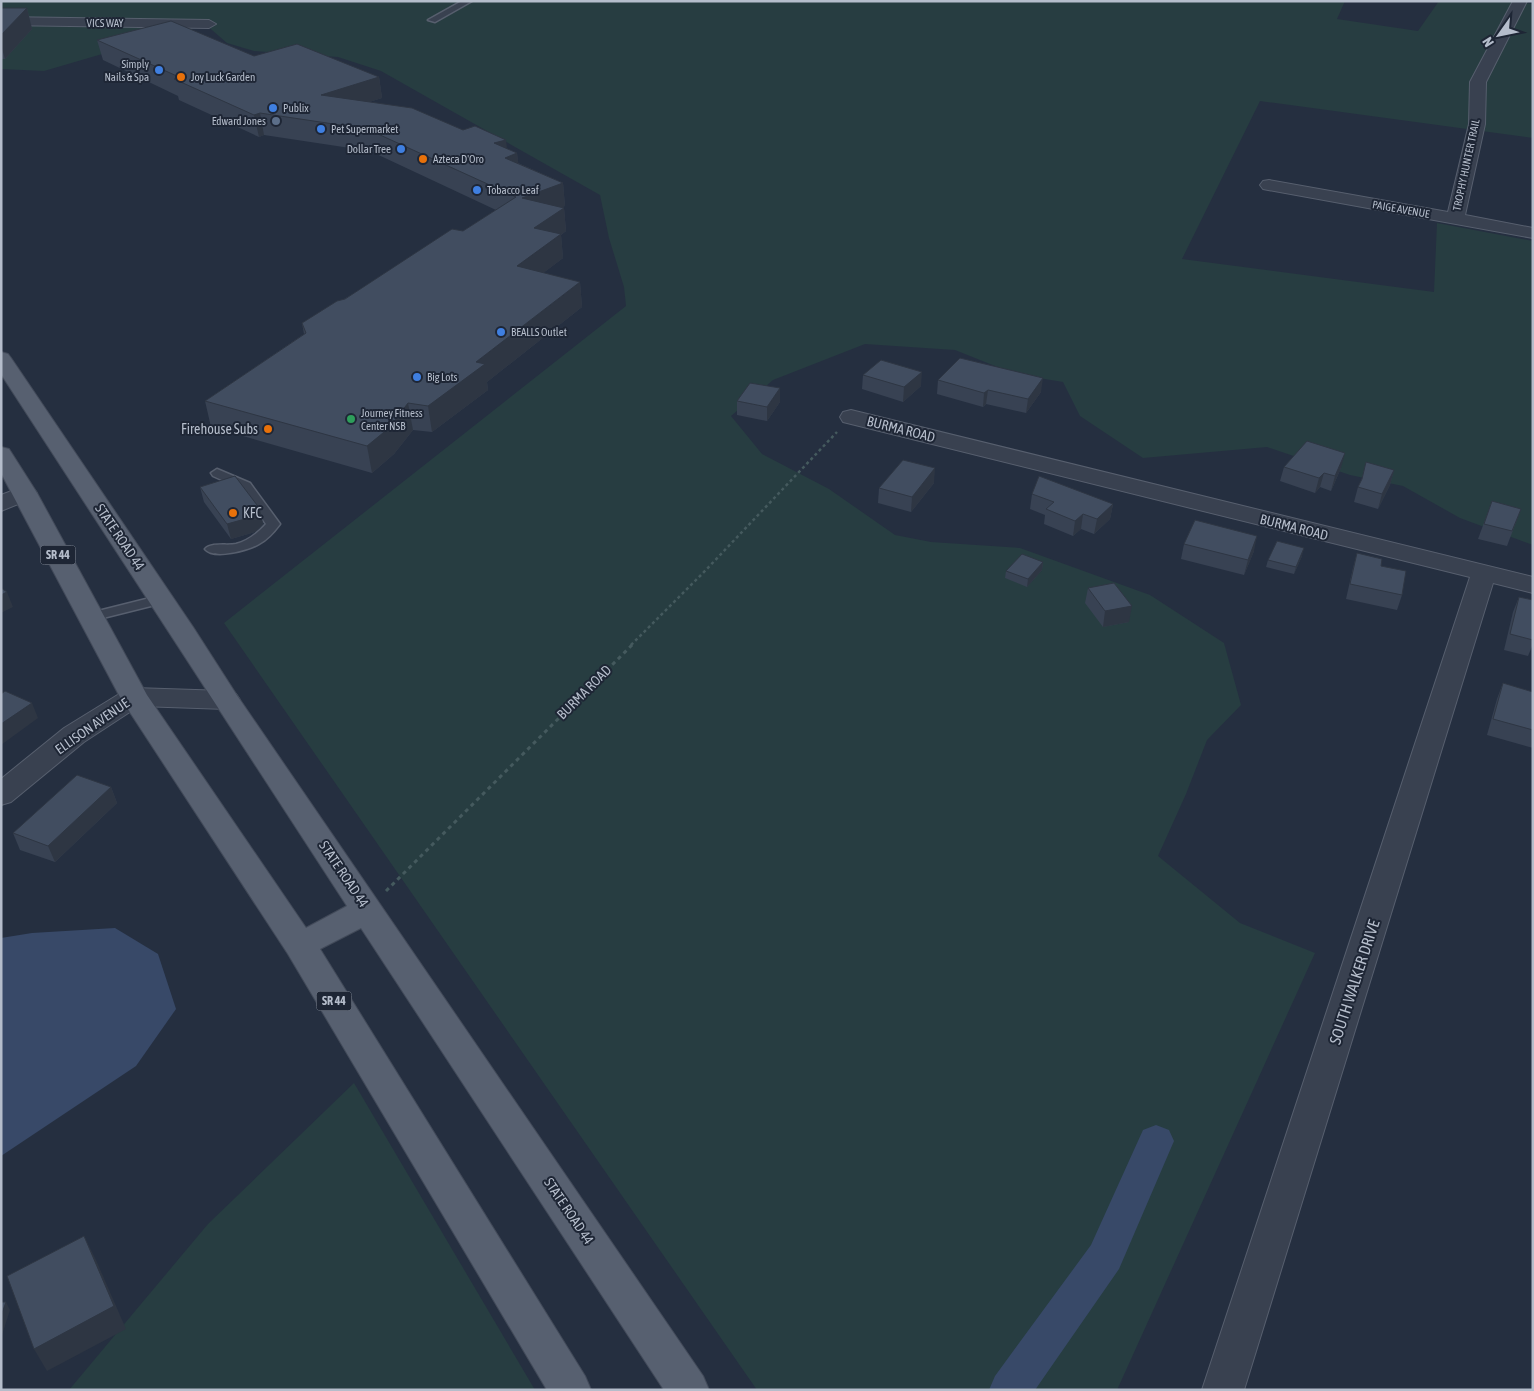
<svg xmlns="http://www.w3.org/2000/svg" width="1534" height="1391" font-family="'Asap Condensed',sans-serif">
<rect width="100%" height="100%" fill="#252f40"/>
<g fill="#273d41">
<polygon points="1,1 1345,1 1337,19 1418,31 1439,1 1510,1 1533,4 1533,138 1260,101 1182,259 1434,292 1437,223 1533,241 1533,545 1460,518 1403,486 1350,475 1267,447 1143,458 1080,416 1063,382 1015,374 955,350 865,344 773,380 731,416 762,454 829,489 895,535 931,542 1020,548 1150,595 1224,643 1241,705 1207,740 1186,794 1158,856 1240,923 1315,953 1117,1390 757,1390 224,623 626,306 624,287 609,238 600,195 381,71 338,57 254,51 227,43 205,24 44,71 1,69"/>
<polygon points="354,1083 535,1390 69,1390 208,1224"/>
</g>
<polygon fill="#384968" points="115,928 158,954 176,1009 136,1066 1,1156 1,938 32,933"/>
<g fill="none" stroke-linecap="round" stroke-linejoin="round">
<polygon fill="#384968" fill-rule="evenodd" points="1156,1125 1169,1130 1174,1141 1119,1269 1035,1390 989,1390 995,1376 1091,1245 1143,1130"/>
<defs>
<g id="lane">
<polygon points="462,1 472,1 435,22 428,20"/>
<path d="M217,469L250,483L280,524C274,532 268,539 259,544C249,550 214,560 205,549C212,542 227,546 236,544C248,541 258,533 266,524L242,489L213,476L211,473Z"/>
<polygon points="162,595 167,596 169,599 167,602 91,621 86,620 84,617 86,614"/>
</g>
<g id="street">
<polygon points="1513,1 1527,1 1486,82 1485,124 1465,215 1533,228 1533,238 1263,189 1260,185 1263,181 1269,180 1448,212 1469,124 1470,82"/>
<polygon points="1,17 209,20 216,24 209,28 1,25"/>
<polygon points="851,410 1533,577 1533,593 1493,583 1244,1390 1202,1390 1470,577 843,422 840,417 843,412"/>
<polygon points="25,486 33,488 37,493 33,498 1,511 1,495"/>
<polygon points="134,688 226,691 236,694 240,700 236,706 226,709 139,706 84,742 11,802 1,805 1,779 64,728 124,691"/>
</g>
<polygon id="primary" points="1,352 8,354 11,358 193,627 236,694 703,1376 709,1390 664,1390 361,928 320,949 585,1376 591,1390 547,1390 288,954 120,697 1,473 1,447 9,449 37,493 147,695 306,928 347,906 1,374"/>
</defs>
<use href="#lane" stroke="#575f6e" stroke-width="3"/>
<use href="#street" stroke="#575f6e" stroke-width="2"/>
<use href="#primary" stroke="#424a59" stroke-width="2"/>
<polyline stroke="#455a5e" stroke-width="2.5" stroke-dasharray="3 3" stroke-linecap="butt" points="631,645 703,573 837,432"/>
<polyline stroke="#455a5e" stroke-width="3" stroke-dasharray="4 4" stroke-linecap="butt" points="386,891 633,644"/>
<use href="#lane" fill="#394150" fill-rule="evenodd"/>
<use href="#street" fill="#394150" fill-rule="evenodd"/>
<use href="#primary" fill="#576070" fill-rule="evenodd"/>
</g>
<g fill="#384253">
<polygon points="1,8 27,8 32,29 5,59 1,59"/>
<polygon points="97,40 254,56 379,77 382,98 369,102 507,149 517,153 518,163 563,183 565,206 561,207 564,208 566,231 561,235 563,258 543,273 580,282 582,307 487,382 488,390 432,432 413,430 394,454 372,473 211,427 205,401 304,334 302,323 463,231 496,210 370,151 264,135 259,137 179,100 178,96 103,60"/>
<polygon points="863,375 921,386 903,402 862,389"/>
<polygon points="938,380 1041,392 1026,413 986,404 983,407 937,394"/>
<polygon points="780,388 780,402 767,421 737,415 737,401"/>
<polygon points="1366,462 1394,470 1390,485 1378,509 1354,502 1358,487 1361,482"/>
<polygon points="1284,467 1341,468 1331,491 1320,487 1315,493 1280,481"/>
<polygon points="934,483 911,512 878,503 879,488"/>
<polygon points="200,487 260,509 263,524 255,532 231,539 204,502"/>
<polygon points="1032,494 1113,504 1110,519 1094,534 1081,529 1073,536 1044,524 1045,515 1030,509"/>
<polygon points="1492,501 1521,509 1507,546 1478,539"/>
<polygon points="1184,544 1254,551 1244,575 1181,559"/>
<polygon points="1357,553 1381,566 1402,595 1397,610 1346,599 1353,568"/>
<polygon points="1302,556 1294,574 1266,567 1268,560"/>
<polygon points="1043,562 1042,570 1027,587 1005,578 1006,571"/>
<polygon points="1088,588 1129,622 1103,627 1085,603"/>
<polygon points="1519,597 1533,600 1533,644 1528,656 1504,650 1513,612"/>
<polygon points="1503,683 1533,692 1533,748 1487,735 1497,699"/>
<polygon points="111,787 117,803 55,862 20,850 13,833"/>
</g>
<g fill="#2e3643">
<polygon points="27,8 32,29 5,59 1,45 1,35"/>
<polygon points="379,77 382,98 324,116 321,95"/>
<polygon points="260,113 264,135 259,137 254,115"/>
<polygon points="506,140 508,157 517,153 520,176 494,143"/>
<polygon points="563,183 565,206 524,222 522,198"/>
<polygon points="564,208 566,231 561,235 563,258 520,291 517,266 534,228"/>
<polygon points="580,282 582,307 487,382 488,390 432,432 428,406 476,362"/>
<polygon points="922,372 921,386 903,402 904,387"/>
<polygon points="1043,378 1041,392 1026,413 1028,399"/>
<polygon points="780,388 780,402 767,421 767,407"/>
<polygon points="988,390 986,404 983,407 984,393"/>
<polygon points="408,403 413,430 394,454 372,473 367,446"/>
<polygon points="1345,453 1341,468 1331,491 1335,476"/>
<polygon points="935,468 934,483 911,512 912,497"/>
<polygon points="1394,470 1390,485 1378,509 1382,494"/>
<polygon points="1324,473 1320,487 1315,493 1319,478"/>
<polygon points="1113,504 1110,519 1094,534 1097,519"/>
<polygon points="260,509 263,524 255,532 231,539 227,524"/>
<polygon points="1083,514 1081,529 1073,536 1075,521"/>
<polygon points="1257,536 1254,551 1244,575 1248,560"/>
<polygon points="1304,548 1302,556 1294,574 1296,567"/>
<polygon points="1043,562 1042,570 1027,587 1028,579"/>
<polygon points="7,592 13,607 1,613 1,595"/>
<polygon points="1132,606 1129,622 1103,627 1105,611"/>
<polygon points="32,703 38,718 1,745 1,724"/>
<polygon points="111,787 117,803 55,862 48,846"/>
<polygon points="84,1236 96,1260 126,1329 47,1371 34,1349"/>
<polygon points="6,1302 10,1310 1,1338 1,1316"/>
</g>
<g fill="#414d60" stroke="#2e3643">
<polygon points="1,8 27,8 1,35"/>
<polygon points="171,21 254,56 297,44 379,77 321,95 412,108 463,130 475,126 506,140 494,143 517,153 505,158 563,183 522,198 564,208 534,228 561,234 517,266 580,282 476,362 485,364 428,406 408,403 389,428 367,446 205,401 306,333 302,323 337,301 345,299 452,229 463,231 516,197 367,129 260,113 254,115 174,79 179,77 97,40"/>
<polygon points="960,358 1043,378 1028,399 988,390 984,393 938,380"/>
<polygon points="881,360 922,372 904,387 863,375"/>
<polygon points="750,383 780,388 767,407 737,401"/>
<polygon points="1307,441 1345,453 1335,476 1324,473 1319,478 1284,467"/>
<polygon points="903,460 935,468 912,497 879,488"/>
<polygon points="1366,462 1394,470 1382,494 1358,487 1362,479"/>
<polygon points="235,476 260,509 252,517 227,524 200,487"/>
<polygon points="1039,476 1113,504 1097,519 1083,514 1075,521 1046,509 1054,502 1032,494"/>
<polygon points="1492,501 1521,509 1512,531 1484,524"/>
<polygon points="1195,520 1257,536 1248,560 1184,544"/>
<polygon points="1277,541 1304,548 1296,567 1268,560"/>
<polygon points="1357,553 1382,559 1381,566 1406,571 1402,595 1350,584"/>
<polygon points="1022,554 1043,562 1028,579 1006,571"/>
<polygon points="1114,583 1132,606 1105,611 1088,588"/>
<polygon points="1,588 7,592 1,595"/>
<polygon points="1519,597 1533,600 1533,640 1510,634"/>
<polygon points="1503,683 1533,692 1533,730 1493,719"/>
<polygon points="5,691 32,703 1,724 1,694"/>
<polygon points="77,775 111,787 48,846 13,833"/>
<polygon points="84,1236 114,1306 34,1349 7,1276"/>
<polygon points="1,1302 6,1302 1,1316"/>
</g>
<g fill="#3f7fe0" stroke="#1e2635" stroke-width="2">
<circle cx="159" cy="70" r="5"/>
<circle cx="273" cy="108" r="5"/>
<circle cx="321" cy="129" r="5"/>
<circle cx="401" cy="149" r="5"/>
<circle cx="477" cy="190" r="5"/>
<circle cx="501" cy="332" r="5"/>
<circle cx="417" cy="377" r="5"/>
</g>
<g fill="#e8710a" stroke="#1e2635" stroke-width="2">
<circle cx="181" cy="77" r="5"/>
<circle cx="423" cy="159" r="5"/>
<circle cx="268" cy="429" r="5"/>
<circle cx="233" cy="513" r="5"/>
</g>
<circle fill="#5c6f8a" stroke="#1e2635" stroke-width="2" cx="276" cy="121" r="5"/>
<circle fill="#2e9e5b" stroke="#1e2635" stroke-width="2" cx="351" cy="419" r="5"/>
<g text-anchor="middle" stroke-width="4" stroke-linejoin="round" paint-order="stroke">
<g font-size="11" fill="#b5bdcb" stroke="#1e2635">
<text x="105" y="27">VICS WAY</text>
<text transform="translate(1466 165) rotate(-78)" y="4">TROPHY HUNTER TRAIL</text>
<text transform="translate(1401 209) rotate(10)" y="4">PAIGE AVENUE</text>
</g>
<g font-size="11" fill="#b5bdcb" stroke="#1e2635" text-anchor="start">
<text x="149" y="68" text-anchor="end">Simply<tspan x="149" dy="13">Nails &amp; Spa</tspan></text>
<text x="191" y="81">Joy Luck Garden</text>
<text x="283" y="112">Publix</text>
<text x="266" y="125" text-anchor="end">Edward Jones</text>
<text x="331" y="133">Pet Supermarket</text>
<text x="391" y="153" text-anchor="end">Dollar Tree</text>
<text x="433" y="163">Azteca D'Oro</text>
<text x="487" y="194">Tobacco Leaf</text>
<text x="511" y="336">BEALLS Outlet</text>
<text x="427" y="381">Big Lots</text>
<text x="361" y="417">Journey Fitness<tspan x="361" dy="13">Center NSB</tspan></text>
</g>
<g fill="#1e2635" stroke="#88909e" stroke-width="1">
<rect x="40.5" y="545.5" width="35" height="19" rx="4"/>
<rect x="316.5" y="991.5" width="35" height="19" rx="4"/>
</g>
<g font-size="12" font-weight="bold" fill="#b5bdcb">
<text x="58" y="559">SR 44</text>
<text x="334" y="1005">SR 44</text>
</g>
<g font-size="14" fill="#b5bdcb" stroke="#1e2635" text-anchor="end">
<text x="258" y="434">Firehouse Subs</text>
<text x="243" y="518" text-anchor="start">KFC</text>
</g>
<g font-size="14" fill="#b5bdcb" stroke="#1e2635">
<text transform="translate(901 429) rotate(14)" y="5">BURMA ROAD</text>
<text transform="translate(1294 527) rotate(14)" y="5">BURMA ROAD</text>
<text transform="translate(120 537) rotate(56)" y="5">STATE ROAD 44</text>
<text transform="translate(584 692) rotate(-45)" y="5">BURMA ROAD</text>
<text transform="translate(92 726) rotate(-35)" y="5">ELLISON AVENUE</text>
<text transform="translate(344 874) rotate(56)" y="5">STATE ROAD 44</text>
<text transform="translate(569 1211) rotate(56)" y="5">STATE ROAD 44</text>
</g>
<g font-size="16" fill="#b5bdcb" stroke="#1e2635">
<text transform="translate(1354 982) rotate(-72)" y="6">SOUTH WALKER DRIVE</text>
</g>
</g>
<rect width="1534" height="1391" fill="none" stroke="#b5bdcb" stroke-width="5"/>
<g transform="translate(1499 35) rotate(237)" stroke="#1e2635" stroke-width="4" paint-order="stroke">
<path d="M0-4L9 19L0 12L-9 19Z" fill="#b5bdcb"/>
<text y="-8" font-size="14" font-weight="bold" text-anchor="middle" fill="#b5bdcb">N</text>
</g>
</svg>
